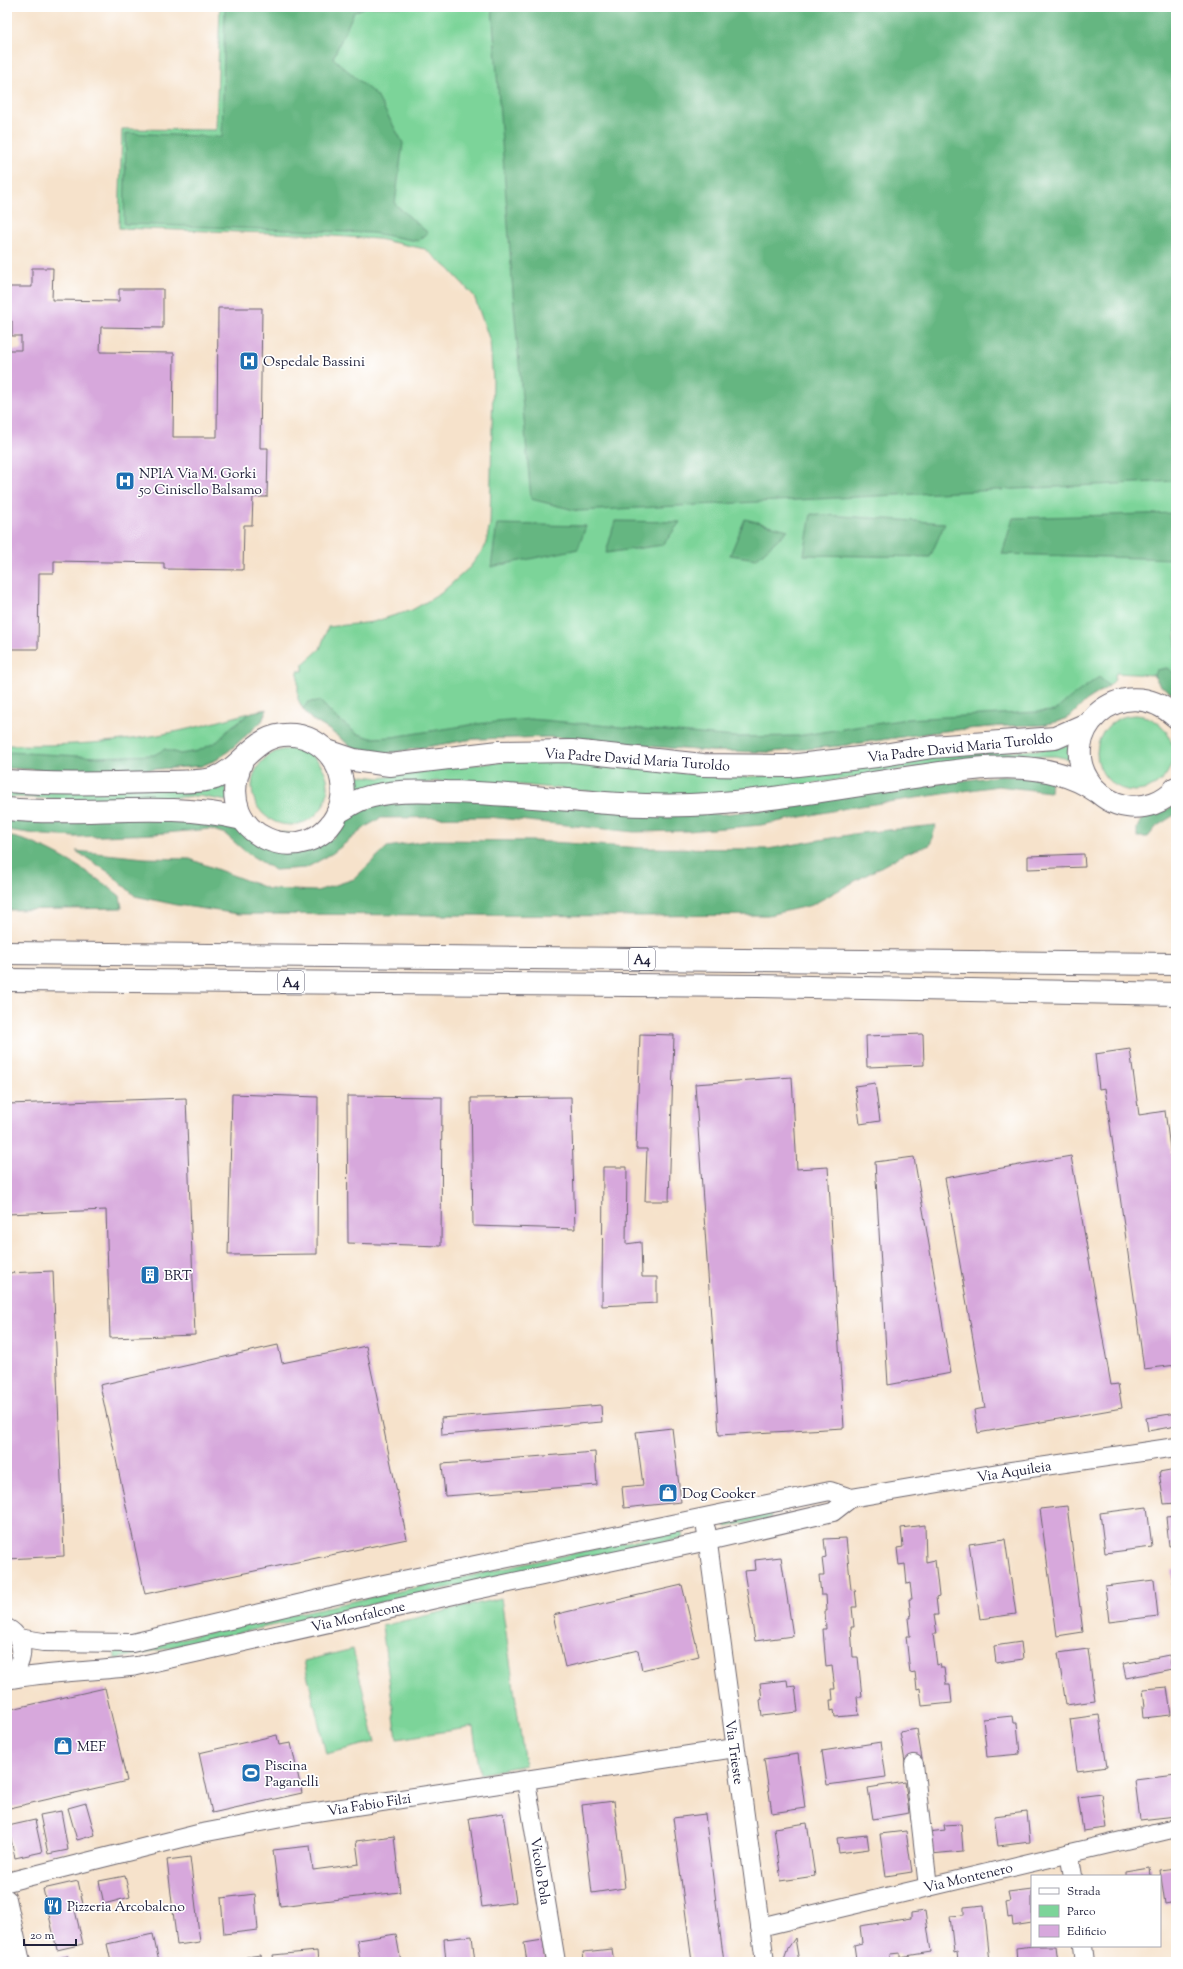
<svg xmlns="http://www.w3.org/2000/svg" width="1183" height="1969" font-family="'Sorts Mill Goudy',serif">
<rect width="100%" height="100%" fill="#fff"/>
<filter id="ink" filterUnits="userSpaceOnUse"><feTurbulence type="fractalNoise" baseFrequency=".025" numOctaves="2"/><feDisplacementMap in="SourceGraphic" scale="8" xChannelSelector="R" yChannelSelector="G"/><feConvolveMatrix kernelMatrix="1 2 1 2 8 2 1 2 1" color-interpolation-filters="sRGB"/></filter>
<filter id="wash" filterUnits="userSpaceOnUse"><feTurbulence type="fractalNoise" baseFrequency=".012" numOctaves="4" result="noise"/><feDisplacementMap in="SourceGraphic" scale="16" xChannelSelector="R" yChannelSelector="G"/><feGaussianBlur stdDeviation="0.9" result="paint"/><feColorMatrix in="noise" values="0 0 0 0 0 0 0 0 0 0 0 0 0 0 0 0 0 1.4 0 .05"/><feComposite in="paint" operator="in"/></filter>
<g filter="url(#wash)">
<rect width="100%" height="100%" fill="#f6e2cb"/>
<g fill="#7cd499" stroke="#4f7b6a">
<polygon points="220,7 1176,7 1176,696 1160,685 1153,675 1116,673 1114,681 1109,686 1087,700 1071,716 1060,721 1042,725 1001,726 943,731 839,746 770,752 710,751 646,746 592,739 548,737 473,739 383,754 352,747 328,729 311,719 303,709 298,699 298,671 303,671 303,664 320,649 328,627 373,622 412,610 440,594 470,567 485,547 490,524 493,381 490,341 474,296 449,269 425,249 378,239 303,234 119,228 122,129 216,130"/>
<path d="M267,709L262,721L231,749L218,759L201,766L112,772L58,771L7,768V745C65,746 122,743 179,731C209,725 238,715 267,709Z"/>
<circle cx="1135" cy="753" r="38"/>
<polygon points="1074,744 1073,760 1055,756 1020,756 972,759 800,786 696,797 596,792 511,784 438,781 354,795 354,775 380,778 448,767 512,761 593,762 725,778 814,773 931,756 1050,749"/>
<circle cx="290" cy="787" r="38"/>
<polygon points="226,781 227,801 199,796 114,801 7,797 7,790"/>
<polygon points="770,1510 771,1518 726,1527 724,1520"/>
<polygon points="681,1530 683,1538 116,1659 114,1653"/>
<polygon points="501,1598 525,1765 480,1774 473,1727 397,1739 382,1626"/>
<polygon points="353,1649 375,1742 326,1754 304,1661"/>
</g>
<g fill="#65b681" stroke="#446c5e">
<polygon points="225,7 366,7 354,12 333,58 377,96 403,143 395,204 428,233 418,241 372,233 124,224 126,133 222,137"/>
<polygon points="492,7 1176,7 1176,481 578,511 531,499 514,306"/>
<polygon points="1176,513 1176,559 1002,554 1013,518"/>
<polygon points="811,514 945,523 930,557 804,555"/>
<polygon points="745,519 788,530 756,559 730,555"/>
<polygon points="615,521 680,522 663,545 606,553"/>
<polygon points="497,524 586,526 578,549 491,567"/>
<polygon points="1167,668 1176,675 1176,696 1160,685 1154,675 1156,670"/>
<polygon points="1099,677 1109,686 1087,700 1071,716 1060,721 1042,725 1001,726 943,731 839,746 770,752 710,751 646,746 592,739 548,737 473,739 383,754 368,752 352,747 328,729 311,719 303,709 308,702 320,701 334,716 356,733 371,738 392,737 476,724 530,719 735,737 797,736 907,719 1055,711 1071,697"/>
<polygon points="267,709 262,721 231,749 218,759 201,766 110,772 58,771 7,768 7,752 98,757 154,755 165,749 180,754 198,751 218,741 231,727 252,712"/>
<polygon points="1000,776 1051,778 1050,792 998,786 847,808 761,825 688,831 634,832 489,817 381,818 367,826 333,853 306,868 275,870 247,853 225,834 210,829 154,834 76,837 44,835 7,830 7,818 200,816 236,826 332,839 347,821 360,811 376,805 448,799 679,814 724,814 792,806 858,793"/>
<polygon points="1176,804 1176,814 1157,826 1148,837 1137,837 1137,828 1141,820 1168,809"/>
<polygon points="936,825 930,845 904,854 812,905 769,915 639,916 239,914 177,905 135,896 110,873 76,851 145,858 190,859 269,889 317,891 354,879 387,847 433,840 535,841 643,848 768,849 860,833"/>
<path d="M7,836C42,841 93,874 120,896L122,908L7,910Z"/>
</g>
<g id="blocks">
<g fill="#d7a8dc">
<polygon points="32,268 53,268 52,300 119,301 119,289 163,289 163,328 101,327 100,352 174,353 173,437 217,437 218,308 262,308 260,448 268,448 267,497 253,497 252,525 244,525 243,570 164,569 164,563 54,561 54,573 39,573 38,649 7,649 7,350 21,350 21,336 12,336 12,321 7,321 7,287 32,287"/>
<polygon points="1084,854 1085,867 1028,869 1028,856"/>
<polygon points="640,1034 674,1035 669,1201 645,1201 647,1149 636,1149"/>
<polygon points="923,1034 924,1065 867,1067 866,1036"/>
<polygon points="1130,1049 1139,1115 1165,1111 1172,1163 1176,1163 1176,1365 1144,1369 1105,1088 1099,1089 1095,1054"/>
<polygon points="792,1077 797,1169 828,1167 844,1428 719,1435 695,1084"/>
<polygon points="875,1083 880,1121 860,1124 855,1086"/>
<polygon points="232,1094 318,1097 317,1254 228,1255"/>
<polygon points="347,1096 442,1097 441,1246 348,1243"/>
<polygon points="571,1097 575,1229 473,1226 471,1098"/>
<polygon points="186,1098 195,1335 110,1338 106,1210 7,1214 7,1104"/>
<polygon points="1071,1156 1111,1385 1118,1384 1122,1408 978,1433 974,1410 985,1408 945,1178"/>
<polygon points="914,1157 951,1373 888,1385 875,1162"/>
<polygon points="603,1167 627,1167 626,1244 641,1242 642,1277 657,1277 657,1303 602,1306"/>
<polygon points="53,1271 64,1556 7,1559 7,1273"/>
<polygon points="278,1345 282,1363 366,1346 407,1539 145,1594 100,1385"/>
<polygon points="601,1405 602,1422 442,1435 441,1418"/>
<polygon points="1176,1413 1176,1426 1148,1431 1146,1418"/>
<polygon points="672,1428 681,1502 624,1508 622,1487 643,1485 636,1432"/>
<polygon points="595,1452 597,1485 445,1496 442,1464"/>
<polygon points="1176,1469 1176,1503 1164,1504 1159,1472"/>
<polygon points="1067,1506 1083,1632 1057,1636 1040,1509"/>
<polygon points="1147,1507 1152,1547 1105,1553 1100,1513"/>
<polygon points="1176,1516 1176,1545 1169,1546 1166,1517"/>
<polygon points="925,1525 926,1562 935,1560 939,1596 936,1597 938,1615 934,1615 937,1634 933,1634 937,1665 940,1664 941,1668 944,1668 946,1685 950,1685 952,1703 922,1706 920,1688 917,1689 915,1672 910,1673 906,1636 910,1636 908,1618 911,1618 909,1599 912,1599 910,1583 907,1584 905,1564 899,1565 897,1548 903,1547 901,1528"/>
<polygon points="846,1538 851,1590 855,1589 857,1607 852,1607 854,1627 851,1627 853,1657 858,1657 862,1697 857,1697 859,1715 835,1717 834,1710 831,1711 830,1700 833,1700 832,1689 835,1689 832,1666 826,1667 823,1629 826,1629 825,1611 827,1611 826,1595 821,1595 819,1575 824,1575 822,1558 826,1557 824,1539"/>
<polygon points="1005,1539 1016,1614 980,1619 969,1544"/>
<polygon points="781,1557 793,1636 755,1641 744,1571 756,1570 755,1560"/>
<polygon points="1172,1570 1176,1570 1176,1590 1174,1590"/>
<polygon points="1154,1580 1158,1616 1109,1622 1105,1586"/>
<polygon points="682,1585 699,1656 642,1670 638,1650 565,1667 553,1615"/>
<polygon points="1021,1642 1023,1659 996,1663 994,1646"/>
<polygon points="1088,1649 1095,1701 1066,1705 1058,1653"/>
<polygon points="1169,1655 1172,1669 1126,1678 1123,1664"/>
<polygon points="787,1680 788,1687 795,1686 798,1712 762,1716 760,1700 762,1699 760,1683"/>
<polygon points="1167,1687 1171,1715 1143,1718 1142,1707 1145,1707 1143,1689"/>
<polygon points="105,1688 127,1781 10,1808 7,1796 7,1710"/>
<polygon points="1099,1715 1107,1767 1077,1771 1070,1719"/>
<polygon points="1012,1716 1013,1723 1017,1723 1020,1754 987,1757 983,1719"/>
<polygon points="917,1729 922,1759 905,1762 900,1732"/>
<polygon points="277,1735 279,1745 291,1743 302,1793 212,1813 199,1753"/>
<polygon points="881,1742 886,1777 827,1785 822,1751"/>
<polygon points="798,1754 805,1808 772,1813 764,1759"/>
<polygon points="1176,1775 1176,1816 1140,1820 1135,1780"/>
<polygon points="905,1782 909,1813 873,1819 868,1788"/>
<polygon points="1101,1794 1106,1828 1083,1831 1078,1797"/>
<polygon points="614,1801 625,1888 592,1893 582,1805"/>
<polygon points="86,1803 95,1835 77,1840 68,1808"/>
<polygon points="61,1811 68,1850 48,1854 40,1815"/>
<polygon points="1027,1812 1030,1842 998,1846 994,1816"/>
<polygon points="503,1813 516,1902 482,1907 469,1818"/>
<polygon points="705,1814 716,1902 724,1962 692,1962 673,1818"/>
<polygon points="35,1820 42,1852 15,1858 8,1826"/>
<polygon points="807,1823 815,1876 781,1881 774,1828"/>
<polygon points="961,1824 963,1851 931,1854 928,1832 945,1830 944,1825"/>
<polygon points="906,1831 912,1872 886,1876 880,1834"/>
<polygon points="867,1835 869,1849 839,1853 837,1838"/>
<polygon points="394,1836 400,1892 280,1906 273,1850 310,1846 313,1870 359,1864 356,1841"/>
<polygon points="190,1857 200,1942 177,1945 167,1860"/>
<polygon points="1150,1868 1151,1876 1126,1876 1126,1872"/>
<polygon points="1176,1868 1176,1903 1165,1905 1160,1870"/>
<polygon points="125,1876 130,1897 104,1904 99,1881"/>
<polygon points="78,1881 83,1904 74,1906 83,1944 57,1950 43,1889"/>
<polygon points="1032,1889 1032,1923 1013,1926 1012,1917 1008,1918 1006,1902 1010,1901 1008,1892"/>
<polygon points="255,1894 258,1930 224,1934 221,1898"/>
<polygon points="984,1905 990,1962 958,1962 957,1952 954,1953 950,1916 964,1915 964,1907"/>
<polygon points="925,1911 931,1952 900,1957 900,1953 890,1954 891,1962 840,1962 856,1959 854,1945 862,1943 860,1926 911,1918 911,1913"/>
<polygon points="153,1934 159,1962 111,1962 107,1944"/>
<polygon points="396,1934 401,1962 360,1962 357,1940"/>
<polygon points="472,1936 475,1962 446,1962 444,1939"/>
<polygon points="795,1938 799,1962 783,1962 788,1948"/>
<polygon points="543,1940 546,1962 527,1962 524,1943"/>
<polygon points="1034,1946 1056,1946 1058,1962 1017,1962 1016,1948"/>
<polygon points="612,1949 614,1962 584,1962 583,1952"/>
<polygon points="317,1951 318,1962 274,1962 273,1955"/>
<polygon points="261,1955 262,1962 247,1962 246,1957"/>
<polygon points="68,1956 69,1962 44,1962 44,1961"/>
</g>
</g>
</g>
<g filter="url(#ink)">
<use href="#blocks" fill-opacity="0" stroke="#6c656d" stroke-width="1"/>
<g fill="none" stroke-linecap="round" stroke-linejoin="round">
<defs>
<g id="street">
<polyline points="706,1529 765,1962"/>
<path d="M7,1628C28,1639 24,1666 7,1679"/>
<polyline points="18,1638 43,1642 132,1643 379,1585 830,1491 851,1498 1004,1472 1176,1447"/>
<path d="M7,1680C50,1671 94,1672 137,1666L476,1590L708,1541L833,1512L851,1498"/>
<polyline points="914,1764 928,1887"/>
<polyline points="526,1781 556,1962"/>
<polyline points="1069,1853 1073,1876"/>
<polyline points="7,1882 202,1833 303,1814 735,1748"/>
<polyline points="7,1899 21,1962"/>
<polyline points="760,1927 1176,1828"/>
<polyline points="1083,1946 1085,1962"/>
</g>
<g id="secondary">
<path d="M1176,717C1121,666 1050,736 1093,787C1102,797 1113,804 1126,806C1145,809 1164,802 1176,788"/>
<polyline points="327,751 354,760 390,765 499,752 572,751 703,765 789,766 877,756 932,747 1055,738 1089,723"/>
<path d="M7,781C57,785 107,783 158,782C170,782 205,782 215,778C246,766 255,731 294,735C330,739 353,779 338,812C311,873 208,840 242,761"/>
<path d="M7,809C85,817 165,800 243,819"/>
<path d="M338,812C346,808 354,802 362,799C388,790 419,791 447,792C528,793 608,808 690,805C767,802 844,787 920,776C975,768 1047,756 1096,791"/>
</g>
<g id="highway">
<polyline points="7,953 1176,964"/>
<polyline points="7,980 757,986 1176,994"/>
</g>
</defs>
<use href="#street" stroke="#6c656d" stroke-width="20"/>
<use href="#secondary" stroke="#6c656d" stroke-width="24"/>
<use href="#highway" stroke="#6c656d" stroke-width="24"/>
<use href="#street" stroke="#fff" stroke-width="18"/>
<use href="#secondary" stroke="#fff" stroke-width="22"/>
<use href="#highway" stroke="#fff" stroke-width="22"/>
</g>
</g>
<defs>
<symbol id="hospital-square" viewBox="-11 -11 22 22"><rect x="-9" y="-9" width="18" height="18" rx="4" fill="#1f6fb2" stroke="#fff"/><path d="M-5-5h3v3.5h4V-5h3V5h-3V1.5h-4V5h-3Z" fill="#fff"/></symbol>
<symbol id="building-square" viewBox="-11 -11 22 22"><rect x="-9" y="-9" width="18" height="18" rx="4" fill="#1f6fb2" stroke="#fff"/><path d="M-4-6H4V6H1V3H-1V6H-4ZM-2.5-4.3h1.7v1.8h-1.7ZM.8-4.3h1.7v1.8H.8ZM-2.5-1h1.7V.8h-1.7ZM.8-1h1.7V.8H.8Z" fill="#fff"/></symbol>
<symbol id="shop-square" viewBox="-11 -11 22 22"><rect x="-9" y="-9" width="18" height="18" rx="4" fill="#1f6fb2" stroke="#fff"/><path d="M-5-2.5h2.3a2.7 3.5 0 0 1 5.4 0H5L5.5 6h-11ZM-1.5-2.5h3a1.5 2.3 0 0 0-3 0Z" fill="#fff"/></symbol>
<symbol id="stadium-square" viewBox="-11 -11 22 22"><rect x="-9" y="-9" width="18" height="18" rx="4" fill="#1f6fb2" stroke="#fff"/><path d="M0-5a6.5 5 0 1 0 0 10a6.5 5 0 1 0 0-10ZM-3.5-1.8h7v3.6h-7Z" fill="#fff"/></symbol>
<symbol id="restaurant-square" viewBox="-11 -11 22 22"><rect x="-9" y="-9" width="18" height="18" rx="4" fill="#1f6fb2" stroke="#fff"/><path d="M-5-6h1v4h1v-4h1v4h1v-4h1v5L-1.5 .5V6h-2V.5L-5-1ZM5-6V6H3V1.5H1.5Q1.5-4 5-6Z" fill="#fff"/></symbol>
</defs>
<g fill-rule="evenodd">
<use href="#hospital-square" x="238" y="350" width="22" height="22"/>
<use href="#hospital-square" x="114" y="470" width="22" height="22"/>
<use href="#building-square" x="139" y="1264" width="22" height="22"/>
<use href="#shop-square" x="657" y="1482" width="22" height="22"/>
<use href="#shop-square" x="52" y="1735" width="22" height="22"/>
<use href="#stadium-square" x="240" y="1762" width="22" height="22"/>
<use href="#restaurant-square" x="42" y="1895" width="22" height="22"/>
</g>
<g text-anchor="middle" stroke-width="3.5" stroke-linejoin="round" paint-order="stroke">
<g fill="#fff" stroke="#646476" stroke-width="1">
<rect x="629" y="948" width="26" height="22" rx="3"/>
<rect x="278" y="971" width="26" height="22" rx="3"/>
</g>
<g font-size="13" font-weight="bold" fill="#22223b">
<text x="642" y="964">A4</text>
<text x="291" y="987">A4</text>
</g>
<g font-size="14" fill="#22223b" stroke="#fff" text-anchor="start">
<text x="263" y="366">Ospedale Bassini</text>
<text x="139" y="478">NPIA Via M. Gorki<tspan x="139" dy="16">50 Cinisello Balsamo</tspan></text>
<text x="164" y="1280">BRT</text>
<text x="682" y="1498">Dog Cooker</text>
<text x="77" y="1751">MEF</text>
<text x="265" y="1770">Piscina<tspan x="265" dy="16">Paganelli</tspan></text>
<text x="67" y="1911">Pizzeria Arcobaleno</text>
</g>
<g font-size="14" fill="#22223b" stroke="#fff">
<text transform="translate(960 747) rotate(-6)" y="5">Via Padre David Maria Turoldo</text>
<text transform="translate(637 759) rotate(4)" y="5">Via Padre David Maria Turoldo</text>
<text transform="translate(1014 1471) rotate(-9)" y="5">Via Aquileia</text>
<text transform="translate(358 1616) rotate(-13)" y="5">Via Monfalcone</text>
<text transform="translate(735 1752) rotate(82)" y="5">Via Trieste</text>
<text transform="translate(369 1804) rotate(-9)" y="5">Via Fabio Filzi</text>
<text transform="translate(541 1871) rotate(81)" y="5">Vicolo Pola</text>
<text transform="translate(968 1877) rotate(-13)" y="5">Via Montenero</text>
</g>
</g>
<rect width="1183" height="1969" fill="none" stroke="#fff" stroke-width="24"/>
<rect x="1031" y="1875" width="130" height="72" fill="#ffffff" stroke="#a7a7b1"/>
<rect x="1039" y="1888" width="20" height="6" fill="#ffffff" stroke="#a7a7b1"/>
<text x="1067" y="1895" font-size="12" fill="#22223b">Strada</text>
<rect x="1039" y="1905" width="20" height="12" fill="#7cd499" stroke="#a7a7b1"/>
<text x="1067" y="1915" font-size="12" fill="#22223b">Parco</text>
<rect x="1039" y="1925" width="20" height="12" fill="#d7a8dc" stroke="#a7a7b1"/>
<text x="1067" y="1935" font-size="12" fill="#22223b">Edificio</text>
<path d="M24 1939v6h52v-6" fill="none" stroke="#22223b" stroke-width="2"/>
<text x="30" y="1939" font-size="12" fill="#22223b" stroke="#ffffff" stroke-width="3" paint-order="stroke">20 m</text>
</svg>
